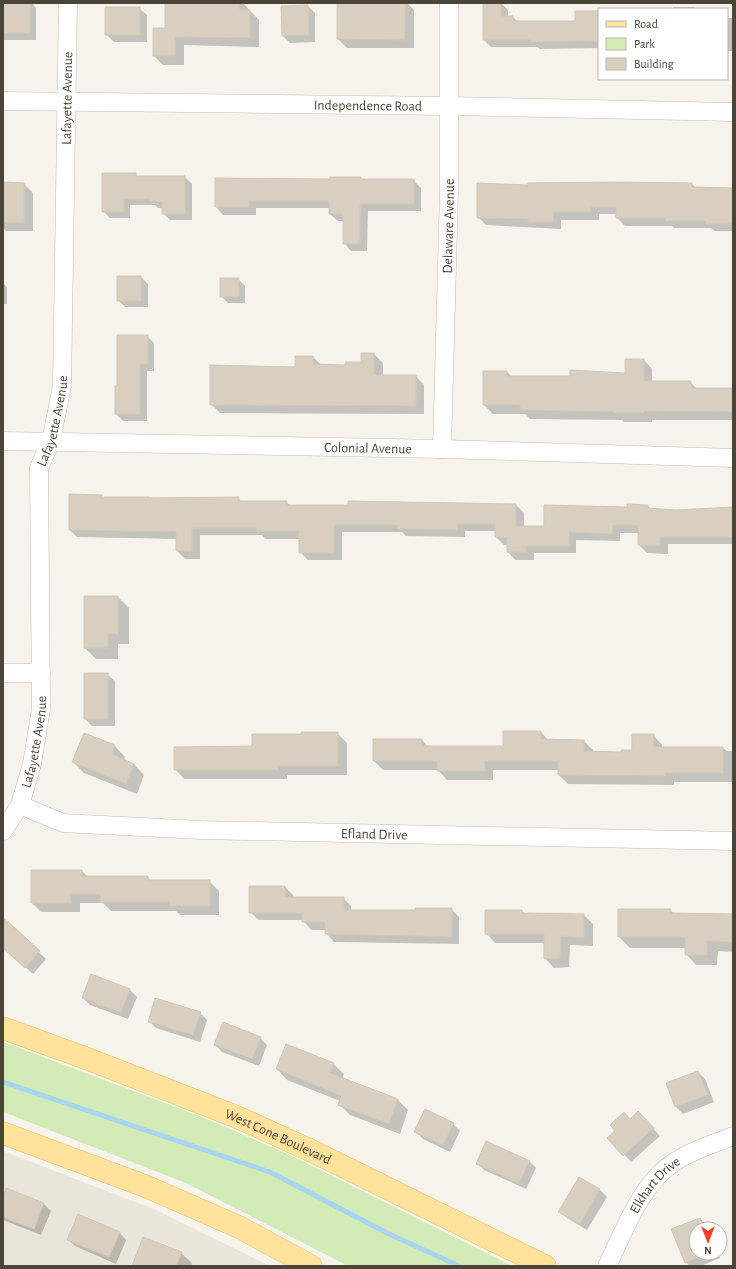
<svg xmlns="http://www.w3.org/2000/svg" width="736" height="1269" font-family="'Alegreya Sans',sans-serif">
<rect width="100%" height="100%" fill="#f6f3ec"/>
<polygon fill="#eae5da" points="3,1151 156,1210 270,1266 3,1266"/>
<polygon fill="#d2eab5" points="3,1042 202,1117 290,1155 512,1266 348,1266 186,1183 3,1112"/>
<g fill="#0003">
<polygon points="3,3 32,3 36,8 36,40 3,40"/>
<polygon points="166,3 243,3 259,20 259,47 184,45 184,65 163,65 154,56 166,29"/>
<polygon points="338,3 407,3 414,10 414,48 347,48 338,39"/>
<polygon points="484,3 501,3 508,10 508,17 513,17 518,22 576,22 599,12 599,48 540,49 537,47 491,47 484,40"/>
<polygon points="308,6 315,13 315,42 290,43 283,36"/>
<polygon points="673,7 695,7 696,9 673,9"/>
<polygon points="139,8 147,15 147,42 114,42 106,34"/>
<rect x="727" y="18" width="6" height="33"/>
<polygon points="135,174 138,177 185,177 192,184 192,220 170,220 163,213 163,208 158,208 155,205 130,205 130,218 110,218 103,211"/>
<polygon points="360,178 363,180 413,180 421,188 421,211 368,211 367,251 351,251 344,243 344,221 338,221 330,214 330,208 256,208 256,215 223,215 216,207 216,179 331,180"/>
<polygon points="3,183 24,184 33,193 33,231 6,231 3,228"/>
<polygon points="529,184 692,184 696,188 733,189 733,231 715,231 711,228 674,228 672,226 625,226 617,218 617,214 599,214 599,220 561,220 561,229 486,225 478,217 529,186"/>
<polygon points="141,277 148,284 148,307 125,307 118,300"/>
<polygon points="238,279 245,286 245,303 228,303 221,296"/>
<polygon points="3,283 7,287 7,304 3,304"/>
<polygon points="147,336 154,343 154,371 147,371 147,421 123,421 116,414 118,387"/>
<polygon points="362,354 374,354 383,363 383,376 416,376 424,385 424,414 220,413 211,404 296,369 313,357 321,365 346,366 361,363"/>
<polygon points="644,360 652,369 652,382 690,382 697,389 733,389 733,420 652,420 652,422 624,422 623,420 530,419 525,414 493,414 484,405 507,372 512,377 571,377 626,374"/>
<polygon points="101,496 103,498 149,498 151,499 238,498 242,502 286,502 291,506 516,505 524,513 524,527 545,527 628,508 648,506 651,509 675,511 733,508 733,544 668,544 668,554 647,553 639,545 639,533 620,533 620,541 576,540 576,553 534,553 534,560 515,560 508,552 508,545 504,545 496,537 496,531 465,531 465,537 406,536 402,532 342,532 342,560 308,560 300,552 300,539 265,539 262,535 200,535 200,559 185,559 177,551 177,539 77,537 70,530"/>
<polygon points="85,597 118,597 129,608 129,644 118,644 118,659 96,659 85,648"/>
<polygon points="107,674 115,681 115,726 92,726 85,719"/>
<polygon points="541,732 548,740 584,741 593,750 593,752 622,753 633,751 653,735 662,745 662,748 723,748 727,751 733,751 733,782 674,782 674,785 568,784 559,775 559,770 493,770 493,780 447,780 438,770 383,770 374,761 422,740 428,747 504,747"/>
<polygon points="337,733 347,743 347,775 287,775 287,779 184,779 175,769 253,746 302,735"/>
<polygon points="85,734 115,746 125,757 124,760 134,764 144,775 137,794 84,773 73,762"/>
<polygon points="32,871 82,871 88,877 148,877 151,881 209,881 219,891 219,915 180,915 176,911 111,911 103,903 80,903 80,912 41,912 32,903"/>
<polygon points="285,887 293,895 293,898 343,898 351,906 351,911 416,911 451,909 459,917 459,944 334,942 326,933 326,930 311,930 303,920 259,920 250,912"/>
<polygon points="619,910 670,910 674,914 733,915 733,952 718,951 717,965 696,965 686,954 686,948 630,948 619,937"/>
<polygon points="522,911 525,914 584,915 593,924 593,946 570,945 569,967 554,968 545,958 545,943 495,943 486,933"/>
<polygon points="3,919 46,959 33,974 3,947"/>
<polygon points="92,976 130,990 137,997 128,1019 90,1005 83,998"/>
<polygon points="200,1013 207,1020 200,1042 156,1028 149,1021"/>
<polygon points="260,1038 267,1045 259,1066 222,1052 215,1045"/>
<polygon points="333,1064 344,1074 342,1079 398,1100 408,1110 400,1134 350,1115 339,1104 340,1101 287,1080 277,1069"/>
<polygon points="698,1072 705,1079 714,1102 683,1114 676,1107 667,1084"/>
<polygon points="630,1120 645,1120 660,1136 631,1162 609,1138"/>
<polygon points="453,1124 460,1131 450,1152 423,1139 416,1132"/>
<polygon points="529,1161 536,1168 526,1189 484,1170 477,1163"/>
<polygon points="579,1178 600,1190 607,1197 587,1230 567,1218 560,1211"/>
<polygon points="7,1189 44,1204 51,1211 41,1235 3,1220 3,1199"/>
<polygon points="700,1219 708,1229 696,1229 696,1253 718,1253 720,1258 701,1266 690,1266 686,1262 673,1229"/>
<polygon points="119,1232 126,1240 116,1264 75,1246 68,1239"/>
<polygon points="181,1253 192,1263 191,1266 133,1266"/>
</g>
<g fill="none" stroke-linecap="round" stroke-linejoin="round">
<polyline stroke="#a9d4f2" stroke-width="5" points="3,1082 270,1172 387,1233 459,1266"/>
</g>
<g fill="#d8cfc1" stroke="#d3c7b4">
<rect x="3" y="3" width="27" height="30"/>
<polygon points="165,3 240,3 240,10 250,10 250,38 175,37 175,56 153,56 153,28 165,28"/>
<polygon points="337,3 405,3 405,40 337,39"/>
<polygon points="483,3 501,3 501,16 513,16 513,21 575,21 575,11 599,11 599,41 531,42 531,40 483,40"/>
<polygon points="308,5 309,35 282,36 281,6"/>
<rect x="105" y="7" width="35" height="28"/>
<polygon points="102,173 136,173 136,176 185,176 185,214 162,214 162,201 150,201 150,199 124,199 124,212 102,212"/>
<polygon points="330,177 361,177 361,179 414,179 414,204 360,204 360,244 343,244 343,214 329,214 329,201 249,201 249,207 215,207 215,178 330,179"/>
<polygon points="3,182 24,183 24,223 3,222"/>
<polygon points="616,182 692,183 692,187 733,188 733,224 706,224 706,221 665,221 665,218 616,218 616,207 591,207 591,212 553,212 553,222 528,222 528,219 477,218 477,183 528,185 528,183"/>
<rect x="117" y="276" width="24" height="25"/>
<rect x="220" y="278" width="19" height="19"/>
<polygon points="117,335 148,335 148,364 140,364 140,414 115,414 115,386 117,386"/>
<polygon points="361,353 374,353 374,375 416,375 416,406 210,405 210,365 295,367 295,356 313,356 314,364 345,365 345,362 361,362"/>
<polygon points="625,359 644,359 644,381 691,381 691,388 733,388 733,412 644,411 644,413 614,413 614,412 520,410 520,405 483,405 483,371 507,371 507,376 570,376 570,370 625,373"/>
<polygon points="69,494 102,495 102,497 149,497 149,498 239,497 239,501 287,501 287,505 348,505 348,501 516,504 516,526 544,526 544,505 627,507 627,504 648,505 648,508 675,510 733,507 733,537 660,537 660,546 638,545 638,525 613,525 612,534 569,532 569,546 526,546 526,552 507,552 507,537 495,537 495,524 457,524 457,530 397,529 397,525 334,525 334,553 299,553 299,531 257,531 257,528 192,528 192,551 176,551 176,532 69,530"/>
<polygon points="84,596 118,596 118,634 108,634 108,648 84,648"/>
<rect x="84" y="673" width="24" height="46"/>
<polygon points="503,731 541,731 541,739 584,740 584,751 621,752 621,750 632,750 632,734 654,734 654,747 723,747 723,773 665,773 665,776 558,775 558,761 485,761 485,771 437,771 437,761 373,761 373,739 422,739 422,746 503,746"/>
<polygon points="301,732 338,732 338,766 278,766 278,770 174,770 174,747 252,746 252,734 301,734"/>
<polygon points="84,733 115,745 112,754 134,764 126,784 72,762"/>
<polygon points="31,870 82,870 82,876 148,876 148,880 210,880 210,906 169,906 169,902 100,902 100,894 71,894 71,903 31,903"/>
<polygon points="249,886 285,886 285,897 344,897 344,910 415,910 415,908 452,908 452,937 325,934 325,922 302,922 302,913 249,913"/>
<polygon points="618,909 671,909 671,913 733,914 733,942 707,941 707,955 685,955 685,937 618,937"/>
<polygon points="485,910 522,910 522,913 584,914 584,938 561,936 560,958 544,959 544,934 485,934"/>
<polygon points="3,917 40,951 25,968 3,948"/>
<polygon points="91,974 130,989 121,1013 82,998"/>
<polygon points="155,998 201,1012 193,1035 148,1022"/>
<polygon points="223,1022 261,1037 252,1059 214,1045"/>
<polygon points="286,1044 334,1063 330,1073 398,1099 389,1124 338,1105 341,1096 276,1069"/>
<polygon points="698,1071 708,1095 675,1107 666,1083"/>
<polygon points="425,1109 454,1123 443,1145 414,1132"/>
<polygon points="638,1111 654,1128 623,1156 607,1138 615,1131 610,1125 624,1112 630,1119"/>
<polygon points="486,1141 530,1161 519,1183 476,1164"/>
<polygon points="579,1177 600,1189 580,1224 558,1212"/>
<polygon points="6,1188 44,1203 34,1229 3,1217 3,1197"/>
<polygon points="78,1214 120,1232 109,1257 67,1240"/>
<polygon points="700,1218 705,1229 696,1229 696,1253 709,1253 685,1263 671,1229"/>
<polygon points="143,1237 182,1252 176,1266 132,1266"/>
</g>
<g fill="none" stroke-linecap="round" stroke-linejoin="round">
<defs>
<g id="minor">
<path id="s1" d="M3,101L448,106L733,112"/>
<path id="s2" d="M3,441L442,449L733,458"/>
<path id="s3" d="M442,449L449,192V3"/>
<polyline points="3,673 41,673"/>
<path id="s4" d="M20,805L63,823L201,830L733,841"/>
<path id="s5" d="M3,831L20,805L32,764L41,709L39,468L51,441L62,386L68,3"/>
<path id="s6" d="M607,1266C622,1236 636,1197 660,1174C679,1154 708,1146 733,1136"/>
</g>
<g id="primary">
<path id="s7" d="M3,1028L88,1059L237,1117L314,1152L545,1266"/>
<polyline points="3,1133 145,1186 239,1227 311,1266"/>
</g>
</defs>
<use href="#minor" stroke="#c2bbae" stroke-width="19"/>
<use href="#primary" stroke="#e6c16a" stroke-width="23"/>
<use href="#minor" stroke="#fff" stroke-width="18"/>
<use href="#primary" stroke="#ffe39c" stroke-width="22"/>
</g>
<g text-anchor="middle" stroke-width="3.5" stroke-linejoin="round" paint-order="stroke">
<g font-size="14" fill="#4b4439" stroke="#fff">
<text dy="5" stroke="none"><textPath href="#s5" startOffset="744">Lafayette Avenue</textPath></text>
<text dy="5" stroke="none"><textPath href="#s1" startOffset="365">Independence Road</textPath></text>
<text dy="5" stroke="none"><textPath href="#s3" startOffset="223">Delaware Avenue</textPath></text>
<text dy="5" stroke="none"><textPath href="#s5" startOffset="420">Lafayette Avenue</textPath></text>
<text dy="5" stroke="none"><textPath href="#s2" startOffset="365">Colonial Avenue</textPath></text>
<text dy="5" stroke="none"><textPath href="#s5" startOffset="96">Lafayette Avenue</textPath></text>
<text dy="5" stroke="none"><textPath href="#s4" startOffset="358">Efland Drive</textPath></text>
<text dy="5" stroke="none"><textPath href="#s7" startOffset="296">West Cone Boulevard</textPath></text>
<text dy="5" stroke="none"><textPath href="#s6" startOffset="95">Elkhart Drive</textPath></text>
</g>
</g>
<rect width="736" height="1269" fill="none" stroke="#4b4439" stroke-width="8"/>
<rect x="598" y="8" width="130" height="72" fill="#ffffff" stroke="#b7b4b0"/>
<rect x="606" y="21" width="20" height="6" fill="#ffe39c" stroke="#b7b4b0"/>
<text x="634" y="28" font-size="12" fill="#4b4439">Road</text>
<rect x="606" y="38" width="20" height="12" fill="#d2eab5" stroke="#b7b4b0"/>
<text x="634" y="48" font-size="12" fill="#4b4439">Park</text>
<rect x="606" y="58" width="20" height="12" fill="#d8cfc1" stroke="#b7b4b0"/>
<text x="634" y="68" font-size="12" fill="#4b4439">Building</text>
<g transform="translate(708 1241) rotate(180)"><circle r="19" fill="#ffffff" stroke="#b7b4b0"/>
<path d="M0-3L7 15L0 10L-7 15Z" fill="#fc3f1d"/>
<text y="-6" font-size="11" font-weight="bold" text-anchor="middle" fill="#4b4439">N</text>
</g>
</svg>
